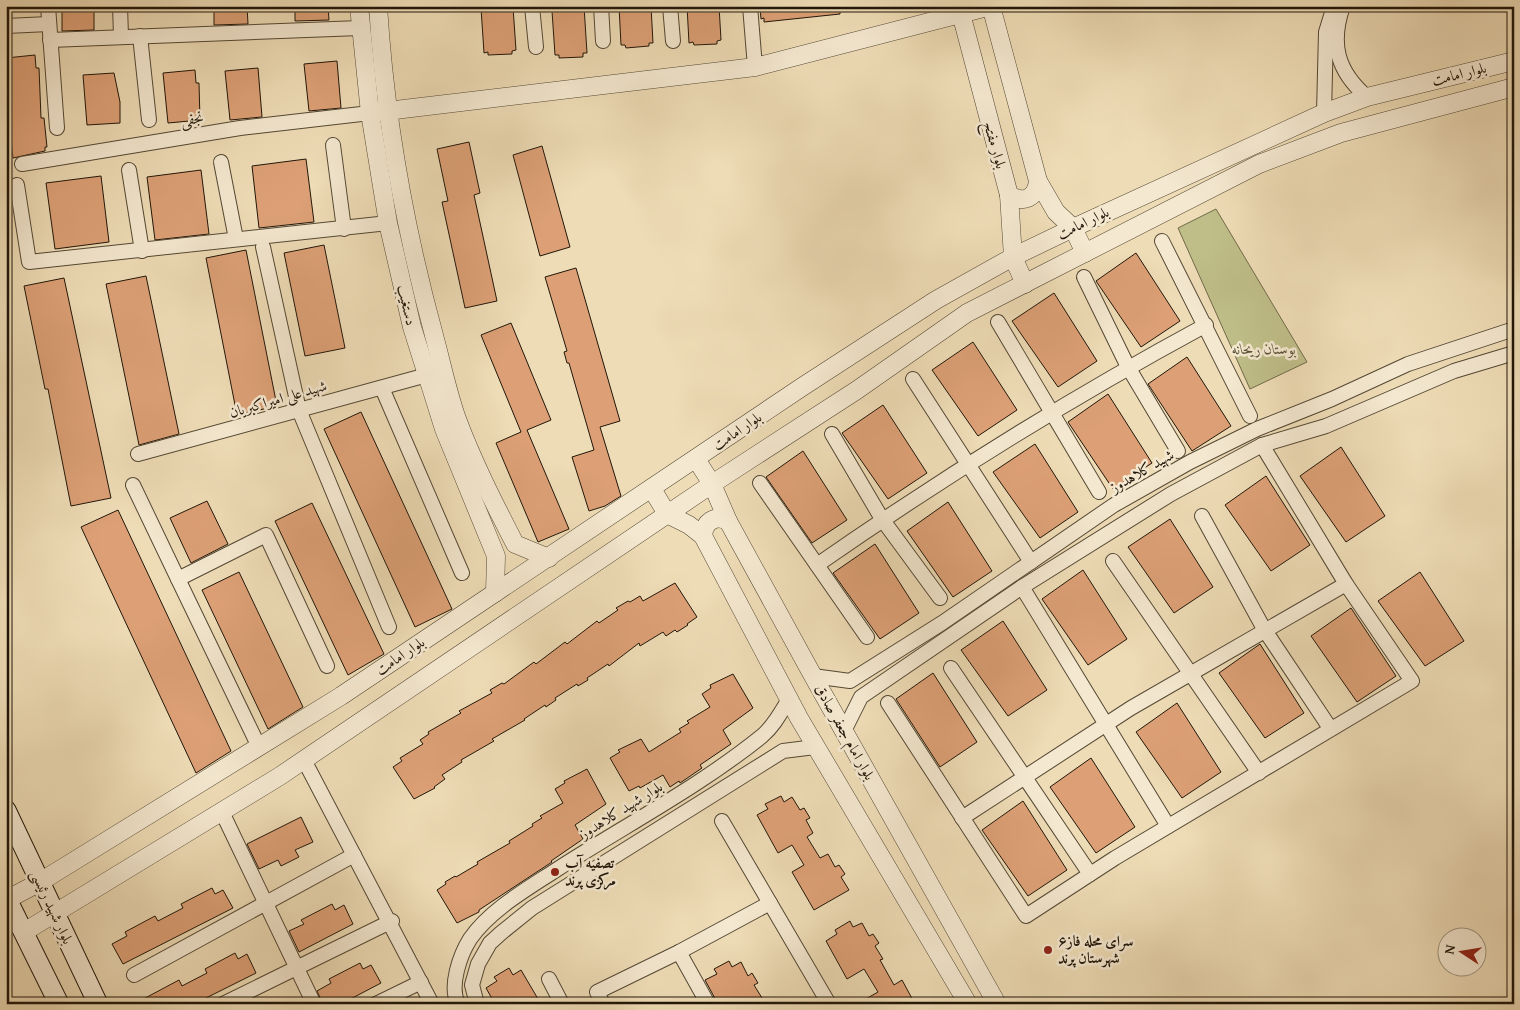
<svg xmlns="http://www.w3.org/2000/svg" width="1520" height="1010" font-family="'Gentium Book Plus',Amiri,serif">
<rect width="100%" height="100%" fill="#eedcb6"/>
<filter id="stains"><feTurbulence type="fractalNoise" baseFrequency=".004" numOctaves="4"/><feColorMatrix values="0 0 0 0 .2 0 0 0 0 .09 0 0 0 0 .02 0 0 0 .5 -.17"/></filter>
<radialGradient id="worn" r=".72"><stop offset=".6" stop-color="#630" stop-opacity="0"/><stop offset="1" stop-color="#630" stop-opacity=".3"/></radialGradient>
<polygon fill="#bfbe89" stroke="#706a49" points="1216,209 1307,362 1250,389 1178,228"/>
<g fill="#dda076" stroke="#201609">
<polygon points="62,6 94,6 94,30 62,31"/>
<polygon points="214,6 247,6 248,24 214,25"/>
<polygon points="295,6 328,6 329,20 295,21"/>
<polygon points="486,6 513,7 516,50 512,51 512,54 488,55 488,52 484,53 481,8"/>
<polygon points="556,6 584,6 587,53 583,53 583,57 559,58 559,55 555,55 552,11 557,10"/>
<polygon points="619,6 651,6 653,43 649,43 649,46 626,48 625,45 621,45"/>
<polygon points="687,6 719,6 721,40 717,41 717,44 694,45 693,42 689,43"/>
<polygon points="760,6 840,6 840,14 764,22 764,18 761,19"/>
<polygon points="35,55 36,68 39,68 41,118 44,118 47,147 45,147 45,151 13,158 6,97 6,58"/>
<polygon points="337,61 341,108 309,111 304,64"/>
<polygon points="258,68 262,117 230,120 225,71"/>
<polygon points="195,70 196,83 199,83 200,120 168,123 163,73"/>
<polygon points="114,73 120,102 120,123 87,125 83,75"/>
<polygon points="469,142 480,193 474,195 497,301 465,308 442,202 448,201 437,149"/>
<polygon points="542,146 570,247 540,256 513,155"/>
<polygon points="306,159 314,222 259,228 252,166"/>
<polygon points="201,170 209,234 155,240 147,177"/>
<polygon points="101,176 109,242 55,249 46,183"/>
<polygon points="324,245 345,348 305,356 284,253"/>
<polygon points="246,250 277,406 237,415 206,258"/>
<polygon points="1136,253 1180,321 1141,347 1096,281"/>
<polygon points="576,268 620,421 600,427 621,496 605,506 589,511 572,457 594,450 569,363 567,363 564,352 567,351 545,277"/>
<polygon points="146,276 179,434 139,445 106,284"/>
<polygon points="64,278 111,498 71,506 48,389 45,389 24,286"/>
<polygon points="1054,293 1097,361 1058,387 1012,321"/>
<polygon points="511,323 551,420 527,430 569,529 538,542 496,443 521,432 481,335"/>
<polygon points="973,342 1017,410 978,436 932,370"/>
<polygon points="1187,357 1231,426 1192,451 1148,384"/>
<polygon points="1108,394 1152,463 1113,489 1068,422"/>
<polygon points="883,405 927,473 888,499 842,433"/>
<polygon points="361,412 452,609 415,627 324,429"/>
<polygon points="1035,444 1078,512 1040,538 993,472"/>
<polygon points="1341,447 1385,516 1346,542 1300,476"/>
<polygon points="803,451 847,520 812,543 766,477"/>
<polygon points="1266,476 1310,545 1271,571 1225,505"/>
<polygon points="207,501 228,544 191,563 170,518"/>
<polygon points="948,502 992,571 953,597 907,531"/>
<polygon points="312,503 384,654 348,675 275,521"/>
<polygon points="118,510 231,751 196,773 81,527"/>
<polygon points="1170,519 1213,587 1174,613 1128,547"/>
<polygon points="875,544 919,613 880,639 833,573"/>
<polygon points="1083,570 1127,639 1088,665 1042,599"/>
<polygon points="239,572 303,707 268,729 202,590"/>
<polygon points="1420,572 1464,641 1425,666 1378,601"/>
<polygon points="675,583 697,617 687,624 688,625 677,632 675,630 666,636 663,632 640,646 639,643 609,666 608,664 587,678 588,680 578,686 577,684 555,698 556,700 546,707 545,705 524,719 525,720 492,739 494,741 461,760 462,762 442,775 445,779 434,787 435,788 414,799 393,767 402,761 400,758 423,744 420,740 429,734 428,732 461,713 459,711 492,693 490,690 502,683 504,684 534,662 536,664 565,642 567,644 597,621 599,623 618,610 616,608 628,601 630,602 640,596 643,601"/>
<polygon points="1351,608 1396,676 1357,702 1311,636"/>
<polygon points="1003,621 1047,690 1008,716 961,650"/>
<polygon points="1260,644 1304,713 1265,738 1219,673"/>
<polygon points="933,673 977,742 940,767 896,699"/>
<polygon points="733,674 753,708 723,730 731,744 700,765 702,768 680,783 679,781 670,787 663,775 640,788 639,786 629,791 610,758 620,752 618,750 641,739 649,752 681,732 679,729 689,723 687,721 710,707 702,694 711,688 710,685"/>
<polygon points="1177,703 1221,772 1182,798 1136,732"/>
<polygon points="1091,758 1135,827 1096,853 1050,787"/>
<polygon points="587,769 606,804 575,825 583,839 551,861 552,862 479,910 479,912 457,923 437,890 446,884 445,882 455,876 456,877 478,864 477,862 510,843 509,841 533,826 532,824 542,818 540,816 563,803 555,789 565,783 564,781"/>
<polygon points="781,796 784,802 792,797 800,810 804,808 810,818 806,820 813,833 807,837 820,858 828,854 835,867 839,865 845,874 841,877 849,890 814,910 792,872 804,865 792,845 778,853 757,815 768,809 765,804"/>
<polygon points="1023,801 1067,870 1028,896 982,830"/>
<polygon points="301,817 313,842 295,850 299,857 281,866 278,860 259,869 247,844"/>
<polygon points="212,888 215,894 223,890 233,908 123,964 112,944 127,936 125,932 155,916 158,921 183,908 181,904"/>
<polygon points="332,904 335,910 344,905 353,924 299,952 289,931 304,924 301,920"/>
<polygon points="850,921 853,927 862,923 869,936 873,934 879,943 875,946 883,959 880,960 894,985 902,980 915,1004 857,1004 878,992 864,969 847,979 826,941 837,934 835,930"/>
<polygon points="235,953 238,959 247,954 256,973 194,1004 134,1004 179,980 182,986 207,973 205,969"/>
<polygon points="729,961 732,967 741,962 748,976 752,973 758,983 754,985 762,998 753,1004 746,1001 741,1004 718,1004 705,980 717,974 714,969"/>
<polygon points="360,963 363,969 371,965 381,983 341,1004 323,1004 317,991 331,983 329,979"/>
<polygon points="509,968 513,975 521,970 541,1004 495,1004 486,988 497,981 494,977"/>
</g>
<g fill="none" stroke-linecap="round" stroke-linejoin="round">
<defs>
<g id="minor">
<polyline points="48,6 57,128"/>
<polyline points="120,6 121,36"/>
<polyline points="532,6 536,47"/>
<polyline points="601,6 603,41"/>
<polyline points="670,6 673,41"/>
<polyline points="750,6 755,67"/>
<path d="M1343,6C1330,44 1337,71 1367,97"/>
<polyline points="6,26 49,24"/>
<polyline points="140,36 149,120"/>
<polyline points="50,40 360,28"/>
<polyline points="1324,113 1326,32 1334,6"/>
<polyline points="333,145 344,229"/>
<polyline points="221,162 236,239"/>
<polyline points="22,164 240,128 370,113"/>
<polyline points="129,170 142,251"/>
<polyline points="17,185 29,262 388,223"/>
<polyline points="1162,241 1250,416"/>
<polyline points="263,247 299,410 389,627"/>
<polyline points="1084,277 1128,367 1178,451"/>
<polyline points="998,322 1099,492"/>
<polyline points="913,379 1031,562"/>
<polyline points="382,388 462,573"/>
<polyline points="832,434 882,519 940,598"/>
<polyline points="138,454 427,375"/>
<polyline points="760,483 867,637"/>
<polyline points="133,485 178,579 266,535 327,666"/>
<polyline points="1202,516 1264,629 1330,728"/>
<polyline points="1113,561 1259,773"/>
<path d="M817,565C942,478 1071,398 1206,325"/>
<polyline points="178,579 259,747"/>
<polyline points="1022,587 1168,826"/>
<polyline points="951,668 1090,874"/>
<polyline points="813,676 850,681 942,623 1114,505 1190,462 1257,429 1332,399 1408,364 1514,329"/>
<polyline points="888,703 1026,916 1115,858 1412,681 1346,584 1262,445"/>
<polyline points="844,731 861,697 1022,587 1171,494 1262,445 1326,426 1454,371 1514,353"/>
<polyline points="304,760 432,1004"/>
<polyline points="222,812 314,1004"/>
<polyline points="962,818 1131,708 1346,584"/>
<polyline points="722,821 829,1004"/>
<polyline points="679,952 708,1004"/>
<polyline points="134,975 354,855"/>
<polyline points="549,979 562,1004"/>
<polyline points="223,1004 392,921"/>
<polyline points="376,1004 421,982"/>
<path d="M458,1004C449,986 460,955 470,939C490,910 527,889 556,870C624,826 699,787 762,736C774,726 781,712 789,699"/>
<polyline points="477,1004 472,985 478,964 490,943 501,933 532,908 783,751 815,747"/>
<polyline points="603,1004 597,992 679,952 770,903"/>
</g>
<g id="tertiary">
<polyline points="359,6 370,113 388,223 412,327 444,429 496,556 495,593"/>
<path d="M378,6C385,119 405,230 435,339C442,365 448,394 457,419C473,462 494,503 515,544L549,558"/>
<polyline points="959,6 1009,195 1013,257 1025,284"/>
<polyline points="991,6 1038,181 1056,212 1073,228 1085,253"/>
<polyline points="370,113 755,67 991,6"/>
<path d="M1009,195C1024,204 1036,198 1038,181"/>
<polyline points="696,459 712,484 728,521 813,676 997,1004"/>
<polyline points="652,489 667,514 689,525 703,536 799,718 968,1004"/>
<path d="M703,536C704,522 715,514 728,521"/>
<polyline points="8,899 40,882 341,696 802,387 936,300 1013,257 1073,228 1324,113 1367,97 1514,61"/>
<polyline points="24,932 280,776 712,484 857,390 967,313 1259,164 1341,133 1514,87"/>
</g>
<g id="secondary">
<polyline points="6,810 98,1004"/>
<polyline points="6,897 59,1004"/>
</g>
</defs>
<use href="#minor" stroke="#544834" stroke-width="16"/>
<use href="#tertiary" stroke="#544834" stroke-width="19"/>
<use href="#secondary" stroke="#201609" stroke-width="21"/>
<use href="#minor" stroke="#f4e8d0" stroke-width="14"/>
<use href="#tertiary" stroke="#f4e8d0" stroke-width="18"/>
<use href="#secondary" stroke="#f4e8d0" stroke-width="19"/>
</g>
<g fill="#8f2418" stroke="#f4e8d0" stroke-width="2">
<circle cx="555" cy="872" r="5"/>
<circle cx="1048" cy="950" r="5"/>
</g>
<g text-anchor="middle" stroke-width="5" stroke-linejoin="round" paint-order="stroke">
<g font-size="15" fill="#201609" stroke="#f4e8d0">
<text transform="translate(1459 74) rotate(-14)" y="5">بلوار امامت</text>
<text transform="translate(192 119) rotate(-10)" y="5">نجفی</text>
<text transform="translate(995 145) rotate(74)" y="5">بلوار مفتح</text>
<text transform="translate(1083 223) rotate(-26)" y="5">بلوار امامت</text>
<text transform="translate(407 305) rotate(77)" y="5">دستغیب</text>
<text transform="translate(278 399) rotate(-16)" y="5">شهید علی امیراکبریان</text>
<text transform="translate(737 431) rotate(-34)" y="5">بلوار امامت</text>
<text transform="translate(1142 471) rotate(-30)" y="5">شهید کلاهدوز</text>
<text transform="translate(400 656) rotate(-34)" y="5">بلوار امامت</text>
<text transform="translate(845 732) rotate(61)" y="5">بلوار امام جعفر صادق</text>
<text transform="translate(621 810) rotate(-32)" y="5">بلوار شهید کلاهدوز</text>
<text transform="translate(52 907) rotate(65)" y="5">بلوار شهید رئیسی</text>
</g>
<g font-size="15" font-style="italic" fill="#585136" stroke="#f4e8d0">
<text x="1264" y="354">بوستان ریحانه</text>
</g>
<g font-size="15" font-weight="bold" fill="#201609" stroke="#f4e8d0" text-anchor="start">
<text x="565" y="868">تصفیه آب<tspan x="565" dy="17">مرکزی پرند</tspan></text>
<text x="1058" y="946">سرای محله فاز۶<tspan x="1058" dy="17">شهرستان پرند</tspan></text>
</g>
</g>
<rect width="1520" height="1010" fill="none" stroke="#eedcb6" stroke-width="25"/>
<rect x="8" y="8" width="1505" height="995" fill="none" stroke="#201609" stroke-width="2.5"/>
<rect x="12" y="12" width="1495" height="985" fill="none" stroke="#201609"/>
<g transform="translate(1462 952) rotate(282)"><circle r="24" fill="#f4e8d0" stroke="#9f9480"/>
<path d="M0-4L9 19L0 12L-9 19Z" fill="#8f2418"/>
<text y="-8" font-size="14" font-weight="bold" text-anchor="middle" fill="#201609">N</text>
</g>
<rect width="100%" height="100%" filter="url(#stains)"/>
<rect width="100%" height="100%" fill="url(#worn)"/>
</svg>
